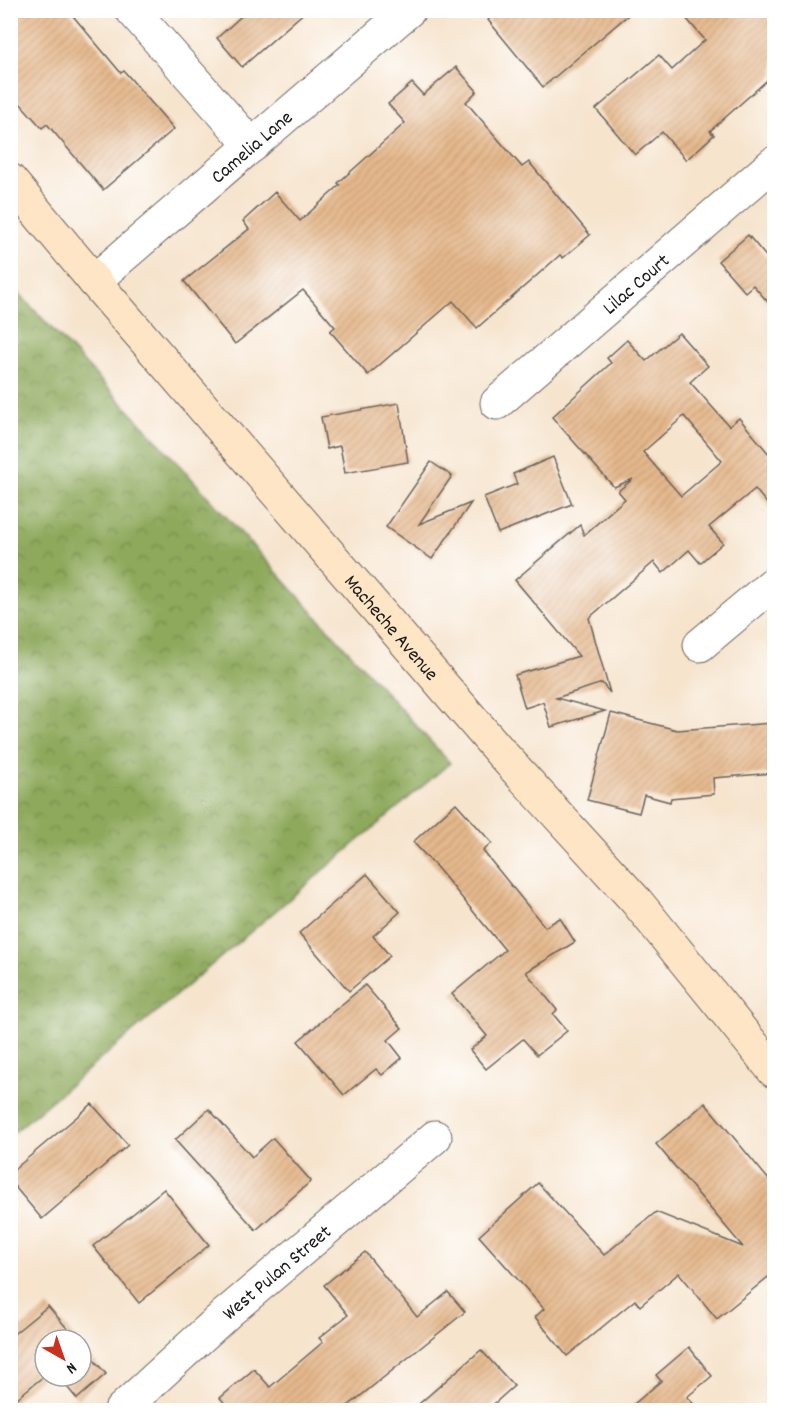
<svg xmlns="http://www.w3.org/2000/svg" width="785" height="1421" font-family="Dekko,sans-serif">
<defs>
<pattern id="forest-crowns" width="20" height="18" patternUnits="userSpaceOnUse" patternTransform="scale(1.5)"><rect width="20" height="18" fill="#8ea95b"/><path d="M2 6a3 3 0 1 1 6 0M12 15a3 3 0 1 1 6 0" fill="none" stroke="#73894a"/></pattern>
<pattern id="building-hatch" width="6" height="6" patternUnits="userSpaceOnUse" patternTransform="scale(1.5)"><rect width="6" height="6" fill="#e5b88c"/><path d="M-1 1l2-2M0 6l6-6M5 7l2-2" fill="none" stroke="#c49e78"/></pattern>
</defs>
<rect width="100%" height="100%" fill="#fff"/>
<filter id="ink" filterUnits="userSpaceOnUse"><feTurbulence type="fractalNoise" baseFrequency=".0167" numOctaves="2"/><feDisplacementMap in="SourceGraphic" scale="12" xChannelSelector="R" yChannelSelector="G"/><feConvolveMatrix kernelMatrix="1 2 1 2 8 2 1 2 1" color-interpolation-filters="sRGB"/></filter>
<filter id="wash" filterUnits="userSpaceOnUse"><feTurbulence type="fractalNoise" baseFrequency=".008" numOctaves="4" result="noise"/><feDisplacementMap in="SourceGraphic" scale="24" xChannelSelector="R" yChannelSelector="G"/><feGaussianBlur stdDeviation="1.35" result="paint"/><feColorMatrix in="noise" values="0 0 0 0 0 0 0 0 0 0 0 0 0 0 0 0 0 1.4 0 .05"/><feComposite in="paint" operator="in"/></filter>
<g filter="url(#wash)">
<rect width="100%" height="100%" fill="#f6e4cd"/>
<polygon fill="url(#forest-crowns)" stroke="#55623c" stroke-width="1.5" points="10,284 152,435 450,763 11,1135"/>
<g id="blocks">
<g fill="url(#building-hatch)" fill-rule="evenodd">
<polygon points="10,10 68,10 121,73 124,71 174,129 103,190 47,124 42,128 10,92"/>
<polygon points="248,10 307,10 242,67 217,38"/>
<polygon points="500,10 634,10 543,87 488,20"/>
<polygon points="679,10 774,10 774,74 710,131 714,135 686,160 662,132 635,155 596,109 659,55 672,70 705,40"/>
<polygon points="456,67 477,91 466,102 522,167 529,162 590,235 563,258 560,255 477,328 453,301 368,375 330,331 335,327 303,290 235,344 184,281 249,229 243,221 275,192 300,221 340,185 338,183 405,123 388,104 412,83 423,95"/>
<polygon points="748,235 774,266 774,309 753,285 745,292 718,261"/>
<path d="M679,333L708,366L690,382L729,426L739,418L774,460V512L755,489L709,527L723,543L700,563L689,550L663,573L654,562L589,618L610,693L602,683L556,698L605,711L551,727L543,702L525,708L515,675L579,656L515,580L580,525L584,535L625,499L618,491L633,479L614,487L552,417L611,363L607,358L627,340L646,361ZM684,416L722,461L681,496L643,452Z"/>
<polygon points="399,403 408,462 345,473 340,446 327,449 321,417"/>
<polygon points="553,457 572,504 498,533 484,497 517,484 513,474"/>
<polygon points="431,462 452,476 419,524 471,503 432,559 386,527"/>
<polygon points="611,713 677,730 774,723 774,773 713,778 714,794 671,798 670,802 644,795 639,813 587,800"/>
<polygon points="456,803 492,843 483,851 545,927 560,918 575,942 526,972 557,1010 553,1014 567,1031 537,1055 523,1039 486,1069 470,1050 487,1036 452,994 505,950 439,870 413,842"/>
<polygon points="367,874 400,912 373,936 390,956 349,991 299,933"/>
<polygon points="365,985 402,1028 388,1040 402,1058 382,1075 376,1069 344,1095 298,1041"/>
<polygon points="705,1103 774,1186 774,1284 768,1277 717,1319 679,1273 640,1306 635,1300 567,1356 535,1317 544,1309 479,1236 538,1183 604,1255 656,1212 743,1247 656,1144"/>
<polygon points="92,1104 128,1145 42,1219 10,1181 10,1173"/>
<polygon points="209,1109 252,1157 273,1138 311,1181 256,1230 175,1140"/>
<polygon points="164,1189 209,1245 139,1303 93,1246"/>
<polygon points="365,1252 417,1317 448,1292 465,1312 343,1410 231,1410 220,1398 254,1369 270,1387 323,1342 319,1338 348,1315 324,1285"/>
<polygon points="48,1306 77,1340 45,1340 45,1375 10,1404 10,1337"/>
<polygon points="81,1345 106,1374 77,1399 58,1376 81,1376"/>
<polygon points="689,1347 712,1376 687,1397 699,1410 627,1410 661,1381 656,1375"/>
<polygon points="481,1350 514,1386 487,1410 412,1410"/>
</g>
</g>
</g>
<g filter="url(#ink)">
<use href="#blocks" fill-opacity="0" stroke="#68625a" stroke-width="1.5"/>
<g fill="none" stroke-linecap="round" stroke-linejoin="round">
<defs>
<g id="street">
<polyline points="132,10 252,146"/>
<path id="s1" d="M94,281L409,10"/>
<path id="s2" d="M497,403L774,163"/>
<polyline points="700,645 774,583"/>
<path id="s3" d="M121,1410L227,1313L435,1137"/>
</g>
<g id="secondary">
<path id="s4" d="M10,180L94,281L502,754L637,902L774,1071"/>
</g>
</defs>
<use href="#street" stroke="#68625a" stroke-width="35"/>
<use href="#secondary" stroke="#68625a" stroke-width="35"/>
<use href="#street" stroke="#fff" stroke-width="33"/>
<use href="#secondary" stroke="#fee5c5" stroke-width="33"/>
</g>
</g>
<g text-anchor="middle" stroke-width="5" stroke-linejoin="round" paint-order="stroke">
<g font-size="20" fill="#1c1c1c" stroke="#fff">
<text dy="7" stroke="none"><textPath href="#s1" startOffset="207">Camelia Lane</textPath></text>
<text dy="7" stroke="none"><textPath href="#s2" startOffset="183">Lilac Court</textPath></text>
<text dy="7" stroke="none"><textPath href="#s4" startOffset="588">Macheche Avenue</textPath></text>
<text dy="7" stroke="none"><textPath href="#s3" startOffset="208">West Pulan Street</textPath></text>
</g>
</g>
<rect width="785" height="1421" fill="none" stroke="#fff" stroke-width="36"/>
<g transform="translate(63 1358) rotate(140)"><circle r="28" fill="#ffffff" stroke="#a4a4a4" stroke-width="1.5"/>
<path d="M0-4.5L10 22L0 15L-10 22Z" fill="#c8321e"/>
<text y="-9" font-size="16" font-weight="bold" text-anchor="middle" fill="#1c1c1c">N</text>
</g>
</svg>
